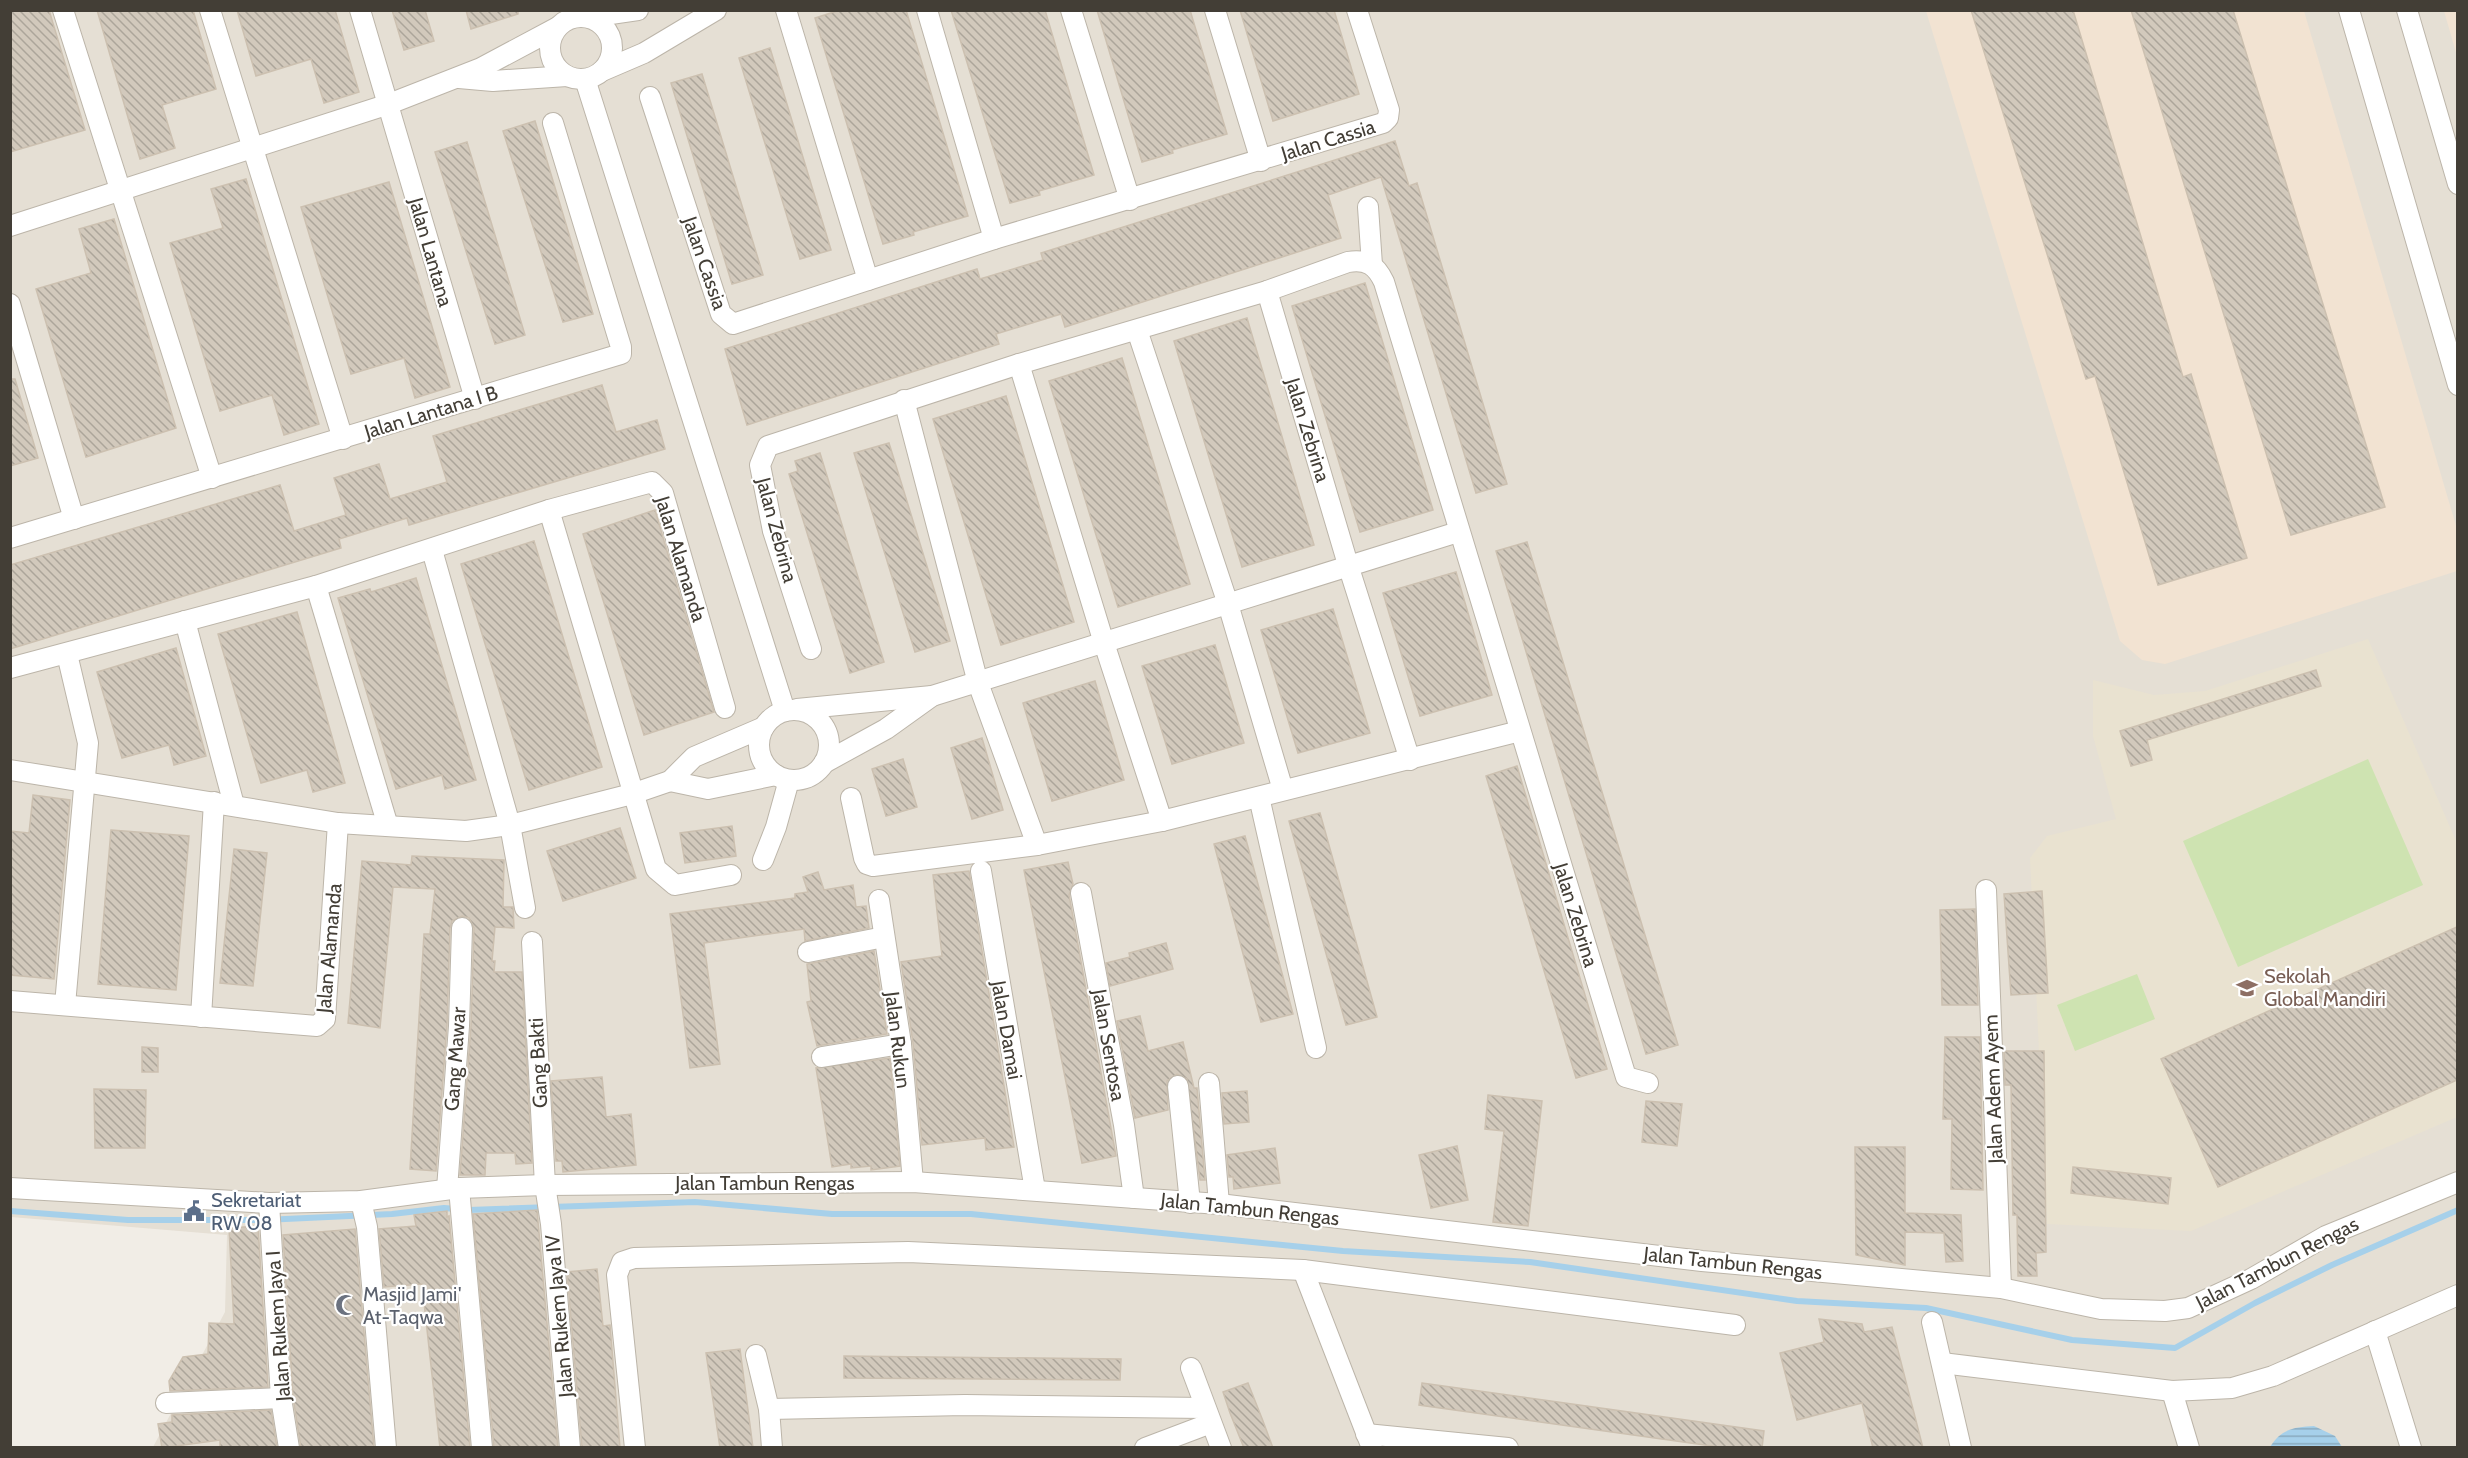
<svg xmlns="http://www.w3.org/2000/svg" width="2468" height="1458" font-family="Cabin,sans-serif">
<defs>
<pattern id="water-rules" width="6" height="5" patternUnits="userSpaceOnUse" patternTransform="scale(1.5)"><rect width="6" height="5" fill="#a6d0ea"/><path d="M0 2.5h6" fill="none" stroke="#89aabe"/></pattern>
<pattern id="building-back-hatch" width="6" height="6" patternUnits="userSpaceOnUse" patternTransform="scale(1.5)"><rect width="6" height="6" fill="#d2c9bc"/><path d="M-1 5l2 2M0 0l6 6M5-1l2 2" fill="none" stroke="#aca59a"/></pattern>
</defs>
<rect width="100%" height="100%" fill="#f1ede6"/>
<polygon fill="#e5dfd4" points="10,11 2457,11 2457,1447 153,1447 225,1312 227,1235 11,1217"/>
<g fill="#f2e3d2">
<polygon points="1926,11 2304,11 2457,529 2457,571 2165,664 2142,660 2120,641"/>
<polygon points="2444,11 2457,11 2457,56"/>
</g>
<polygon fill="#e9e2d0" points="2368,639 2457,843 2457,1117 2191,1231 2047,1224 2030,858 2047,836 2116,819 2093,736 2093,680 2154,695 2205,691"/>
<g fill="#cee3b1">
<polygon points="2368,759 2423,885 2238,967 2183,841"/>
<polygon points="2137,974 2155,1019 2075,1051 2057,1005"/>
</g>
<path fill="url(#water-rules)" d="M2314,1426L2335,1436L2342,1447H2270C2281,1429 2294,1427 2314,1426Z"/>
<g fill="none" stroke-linecap="round" stroke-linejoin="round">
<polyline stroke="#a6d0ea" stroke-width="6" points="10,1211 128,1220 264,1220 392,1214 444,1208 469,1210 695,1202 832,1214 971,1214 1343,1251 1530,1262 1797,1301 1926,1308 2072,1340 2175,1348 2255,1303 2332,1265 2458,1210"/>
</g>
<g fill="url(#building-back-hatch)" stroke="#ccc0b0" stroke-width="1.5">
<polygon points="10,10 49,10 85,130 10,152"/>
<polygon points="97,10 193,10 216,89 162,105 175,148 140,159"/>
<polygon points="237,10 335,10 359,92 324,103 311,59 256,76"/>
<polygon points="392,10 425,10 434,41 404,50"/>
<polygon points="466,10 518,10 518,14 471,29"/>
<polygon points="840,10 906,10 968,216 913,232 914,235 883,244 815,18"/>
<polygon points="951,10 1045,10 1094,175 1039,191 1040,195 1010,203"/>
<polygon points="1097,10 1190,10 1227,134 1172,150 1173,153 1142,162"/>
<polygon points="1240,10 1334,10 1359,94 1273,121"/>
<polygon points="1971,10 2073,10 2183,377 2191,374 2247,558 2158,585 2095,376 2086,379"/>
<polygon points="2131,10 2233,10 2385,507 2291,535"/>
<polygon points="770,48 831,250 800,259 739,58"/>
<polygon points="702,74 763,275 732,284 671,83"/>
<polygon points="535,121 593,314 563,322 503,131"/>
<polygon points="1395,141 1409,186 1417,183 1507,484 1476,493 1381,177 1328,195 1341,238 1065,327 1061,314 996,334 999,344 747,425 725,349 977,269 980,279 1043,260 1041,253"/>
<polygon points="467,142 525,335 495,344 435,152"/>
<polygon points="246,179 319,424 284,435 272,395 220,411 170,243 223,228 211,189"/>
<polygon points="389,182 450,387 415,398 404,358 351,374 301,207"/>
<polygon points="114,219 176,428 86,457 36,289 91,273 79,229"/>
<polygon points="1365,283 1433,510 1360,532 1292,306"/>
<polygon points="1247,318 1314,545 1242,567 1174,341"/>
<polygon points="1122,358 1190,584 1118,607 1049,381"/>
<polygon points="10,379 15,379 38,458 10,466"/>
<polygon points="602,385 616,432 657,420 665,449 409,525 407,518 339,539 341,548 10,649 10,565 280,485 294,531 346,515 334,478 379,464 390,499 447,482 433,436"/>
<polygon points="1006,396 1074,622 1001,645 933,419"/>
<polygon points="889,443 950,641 915,652 854,453"/>
<polygon points="820,453 884,662 850,673 789,474 798,471 795,461"/>
<polygon points="655,510 714,712 644,735 583,534"/>
<polygon points="534,541 602,767 529,790 461,564"/>
<polygon points="1527,542 1678,1045 1646,1054 1496,551"/>
<polygon points="1456,572 1492,695 1420,716 1383,593"/>
<polygon points="416,578 476,780 445,789 442,775 396,789 338,598 370,589 371,592"/>
<polygon points="1333,609 1370,733 1298,753 1261,630"/>
<polygon points="297,612 345,783 313,792 307,770 261,783 218,634"/>
<polygon points="1215,645 1244,743 1172,764 1142,666"/>
<polygon points="176,648 206,756 174,765 169,745 122,758 97,672"/>
<polygon points="2316,670 2321,686 2147,740 2152,760 2131,766 2120,731"/>
<polygon points="1095,681 1124,780 1052,801 1023,703"/>
<polygon points="982,738 1003,810 972,819 951,748"/>
<polygon points="903,759 917,807 886,816 872,769"/>
<polygon points="1517,766 1607,1069 1576,1078 1486,776"/>
<polygon points="33,795 70,800 54,979 10,975 10,831 29,833"/>
<polygon points="1320,813 1377,1017 1346,1025 1289,821"/>
<polygon points="732,826 736,856 685,863 680,833"/>
<polygon points="620,828 636,878 563,901 547,851"/>
<polygon points="111,830 189,836 176,990 98,984"/>
<polygon points="1245,836 1293,1014 1261,1022 1214,844"/>
<polygon points="234,849 267,853 253,986 220,983"/>
<polygon points="412,856 504,860 503,907 513,907 514,928 495,927 492,961 495,961 494,972 522,972 532,1163 516,1164 515,1153 486,1153 485,1175 460,1175 471,1026 474,928 469,918 462,916 452,921 450,928 447,1025 436,1171 410,1169 424,934 430,934 435,889 393,887 380,1028 348,1023 362,861 411,865"/>
<polygon points="1068,862 1073,884 1069,895 1116,1156 1082,1163 1024,870"/>
<polygon points="969,871 1014,1147 986,1150 985,1138 922,1145 913,1043 901,962 942,956 933,875"/>
<polygon points="818,872 824,890 853,885 856,907 866,906 869,928 805,941 804,929 704,943 720,1064 690,1068 670,914 795,898 795,894 808,892 803,877"/>
<polygon points="2042,891 2048,993 2011,995 2004,894"/>
<polygon points="1975,909 1978,1005 1942,1005 1940,910"/>
<polygon points="2457,927 2457,1080 2218,1187 2161,1059"/>
<polygon points="1166,943 1173,969 1110,986 1106,963 1130,957 1129,953"/>
<polygon points="874,951 887,1034 817,1046 807,1002 811,1001 807,964"/>
<polygon points="1140,1016 1148,1051 1183,1042 1194,1088 1197,1088 1205,1180 1200,1180 1187,1079 1177,1074 1167,1081 1168,1110 1135,1118 1117,1021"/>
<polygon points="1945,1037 1980,1037 1983,1190 1951,1189 1952,1119 1943,1119"/>
<polygon points="142,1047 158,1048 158,1072 142,1072"/>
<polygon points="2004,1051 2044,1051 2046,1252 2036,1253 2037,1276 2018,1276 2017,1215 2013,1215 2011,1085 2005,1085"/>
<polygon points="890,1058 900,1166 871,1170 871,1166 851,1168 851,1164 832,1167 816,1068"/>
<polygon points="602,1077 606,1117 631,1114 636,1165 563,1172 562,1161 556,1161 551,1081"/>
<polygon points="94,1089 146,1090 145,1148 95,1148"/>
<polygon points="1247,1091 1249,1122 1224,1124 1222,1093"/>
<polygon points="1488,1095 1542,1101 1528,1226 1493,1222 1504,1131 1485,1129"/>
<polygon points="1646,1101 1682,1104 1677,1146 1642,1142"/>
<polygon points="1457,1146 1468,1200 1431,1208 1419,1155"/>
<polygon points="1855,1147 1905,1147 1905,1213 1961,1215 1963,1261 1946,1262 1944,1233 1905,1232 1905,1265 1856,1255"/>
<polygon points="1275,1148 1280,1183 1234,1189 1233,1177 1229,1177 1227,1155"/>
<polygon points="2073,1167 2171,1178 2168,1204 2071,1193"/>
<polygon points="537,1210 558,1448 494,1448 473,1214"/>
<polygon points="447,1211 447,1217 449,1216 470,1448 440,1448 422,1284 384,1287 379,1229 416,1226 414,1215"/>
<polygon points="258,1226 268,1387 170,1391 169,1381 183,1357 208,1354 209,1323 234,1324 229,1228"/>
<polygon points="355,1229 374,1448 301,1448 293,1397 283,1235"/>
<polygon points="597,1269 603,1326 610,1325 620,1448 582,1448 567,1272"/>
<polygon points="1819,1319 1862,1324 1864,1332 1892,1327 1923,1448 1873,1448 1862,1403 1797,1420 1780,1353 1824,1342"/>
<polygon points="740,1349 753,1448 720,1448 706,1353"/>
<polygon points="844,1356 1121,1359 1120,1380 844,1378"/>
<polygon points="1248,1383 1263,1421 1273,1448 1244,1448 1230,1413 1223,1392"/>
<polygon points="1422,1383 1764,1431 1762,1448 1726,1448 1419,1405"/>
<polygon points="271,1410 277,1448 220,1448 220,1440 162,1448 158,1424 172,1422 172,1415"/>
</g>
<g fill="none" stroke-linecap="round" stroke-linejoin="round">
<defs>
<g id="minor">
<polyline points="63,10 212,478"/>
<polyline points="210,10 343,439"/>
<polyline points="360,10 475,399"/>
<polyline points="786,10 868,280"/>
<polyline points="927,10 994,239"/>
<polyline points="1071,10 1130,200"/>
<polyline points="1215,10 1261,161"/>
<polyline points="2349,10 2458,385"/>
<polyline points="2407,10 2458,184"/>
<circle cx="581" cy="48" r="31"/>
<polyline points="590,17 638,10"/>
<polyline points="602,71 644,53 716,10"/>
<polyline points="459,78 493,81 567,76"/>
<polyline points="585,79 785,711"/>
<polyline points="650,97 721,314 733,324 994,239 1383,123 1388,118 1389,110 1357,10"/>
<polyline points="1368,207 1372,265"/>
<polyline points="10,226 389,104 481,68 556,28"/>
<polyline points="1267,291 1349,568 1410,760"/>
<polyline points="10,304 74,519"/>
<polyline points="1137,330 1228,604 1283,790"/>
<polyline points="1019,364 1104,643 1162,821"/>
<polyline points="904,400 978,683 1037,845"/>
<polyline points="549,510 656,869 675,885 731,875"/>
<polyline points="10,538 621,354 621,347 553,123"/>
<polyline points="432,550 510,825 525,908"/>
<polyline points="316,586 388,826"/>
<polyline points="185,621 234,805"/>
<path d="M811,649L773,531L760,465L768,446L1019,364L1267,291L1348,262C1367,259 1376,265 1384,282L1626,1077L1648,1083"/>
<polyline points="10,668 316,586 549,510 652,482 663,493 725,708"/>
<polyline points="797,709 932,696 1458,532"/>
<circle cx="794" cy="745" r="35"/>
<polyline points="824,763 886,729 932,696"/>
<polyline points="10,770 338,823 466,831 510,825 632,794 670,781 694,757 764,727"/>
<polyline points="670,781 708,789 776,775"/>
<polyline points="1259,797 1316,1048"/>
<polyline points="851,798 864,858 867,864 873,866 1037,845 1162,821 1520,731"/>
<polyline points="763,860 776,827 789,780"/>
<polyline points="981,871 1035,1190"/>
<polyline points="1986,890 2001,1288"/>
<polyline points="1081,893 1124,1125 1134,1198"/>
<polyline points="879,900 901,1044 913,1182"/>
<polyline points="532,942 545,1185 551,1224 570,1448"/>
<polyline points="808,952 884,937"/>
<polyline points="10,1001 317,1026 325,1019 338,823"/>
<polyline points="65,1005 88,743 67,654"/>
<polyline points="201,1017 214,802"/>
<polyline points="822,1057 901,1044"/>
<polyline points="1209,1083 1219,1204"/>
<polyline points="1178,1086 1190,1203"/>
<polyline points="10,1188 269,1203 361,1201 459,1188 545,1185 913,1182 1219,1204 1702,1261 2001,1288 2101,1309 2165,1311 2188,1308 2251,1279 2326,1236 2458,1182"/>
<polyline points="459,1188 482,1448"/>
<polyline points="447,1189 459,1026 462,928"/>
<polyline points="361,1201 367,1227 386,1448"/>
<polyline points="269,1203 281,1398 289,1448"/>
<polyline points="1303,1270 1372,1448"/>
<polyline points="1932,1322 1961,1448"/>
<polyline points="2375,1331 2411,1448"/>
<polyline points="756,1355 769,1409 772,1448"/>
<polyline points="1942,1363 2172,1391 2232,1388 2273,1376 2458,1295"/>
<polyline points="1191,1368 1221,1448"/>
<polyline points="2172,1391 2189,1448"/>
<polyline points="166,1403 281,1398"/>
<polyline points="769,1409 965,1405 1205,1408"/>
<polyline points="1366,1434 1508,1448"/>
<polyline points="635,1448 617,1275 622,1262 634,1258 908,1252 1303,1270 1735,1325"/>
<polyline points="1145,1448 1211,1423"/>
</g>
</defs>
<use href="#minor" stroke="#bcb5a9" stroke-width="22"/>
<use href="#minor" stroke="#fff" stroke-width="20"/>
</g>
<defs>
<symbol id="school-bare" viewBox="-9 -9 18 18"><path d="M0-5L7-2L0 1L-7-2ZM-4 1L0 2.5L4 1V4Q0 6-4 4Z" fill="#8d6e63" stroke="#fff" stroke-width="2.5" paint-order="stroke"/></symbol>
<symbol id="civic-bare" viewBox="-9 -9 18 18"><path d="M-.6-6.5H3V-4.5H.6V-3L4-1V1h2V6H-6V1h2V-1L-.6-3ZM-1.2 2.5V6h2.4V2.5Z" fill="#5c6f8a" stroke="#fff" stroke-width="2.5" paint-order="stroke"/></symbol>
<symbol id="mosque-bare" viewBox="-9 -9 18 18"><path d="M3.5-4.9A6 6 0 1 0 3.5 4.9A5 5 0 1 1 3.5-4.9Z" fill="#6b7280" stroke="#fff" stroke-width="2.5" paint-order="stroke"/></symbol>
</defs>
<g fill-rule="evenodd">
<use href="#school-bare" x="2232" y="973" width="30" height="30"/>
<use href="#civic-bare" x="179" y="1196" width="30" height="30"/>
<use href="#mosque-bare" x="331" y="1290" width="30" height="30"/>
</g>
<g text-anchor="middle" stroke-width="4.5" stroke-linejoin="round" paint-order="stroke">
<g font-size="20" fill="#433e36" stroke="#fff">
<text transform="translate(1328 140) rotate(-17)" y="7">Jalan Cassia</text>
<text transform="translate(431 252) rotate(74)" y="7">Jalan Lantana</text>
<text transform="translate(705 263) rotate(71)" y="7">Jalan Cassia</text>
<text transform="translate(431 412) rotate(-17)" y="7">Jalan Lantana I B</text>
<text transform="translate(1308 430) rotate(73)" y="7">Jalan Zebrina</text>
<text transform="translate(777 530) rotate(75)" y="7">Jalan Zebrina</text>
<text transform="translate(681 559) rotate(73)" y="7">Jalan Alamanda</text>
<text transform="translate(1576 915) rotate(73)" y="7">Jalan Zebrina</text>
<text transform="translate(329 948) rotate(-85)" y="7">Jalan Alamanda</text>
<text transform="translate(1007 1030) rotate(80)" y="7">Jalan Damai</text>
<text transform="translate(898 1040) rotate(83)" y="7">Jalan Rukun</text>
<text transform="translate(1109 1045) rotate(80)" y="7">Jalan Sentosa</text>
<text transform="translate(455 1059) rotate(-86)" y="7">Gang Mawar</text>
<text transform="translate(538 1063) rotate(-93)" y="7">Gang Bakti</text>
<text transform="translate(1993 1089) rotate(-92)" y="7">Jalan Adem Ayem</text>
<text x="765" y="1190">Jalan Tambun Rengas</text>
<text transform="translate(1250 1209) rotate(6)" y="7">Jalan Tambun Rengas</text>
<text transform="translate(1733 1263) rotate(6)" y="7">Jalan Tambun Rengas</text>
<text transform="translate(2277 1263) rotate(-27)" y="7">Jalan Tambun Rengas</text>
<text transform="translate(559 1316) rotate(-95)" y="7">Jalan Rukem Jaya IV</text>
<text transform="translate(278 1326) rotate(-94)" y="7">Jalan Rukem Jaya I</text>
</g>
<g font-size="20" fill="#785e54" stroke="#fff" text-anchor="start">
<text x="2264" y="983">Sekolah<tspan x="2264" dy="23">Global Mandiri</tspan></text>
</g>
<g font-size="20" fill="#4e5e75" stroke="#fff" text-anchor="start">
<text x="211" y="1207">Sekretariat<tspan x="211" dy="23">RW 08</tspan></text>
</g>
<g font-size="20" fill="#5b616d" stroke="#fff" text-anchor="start">
<text x="363" y="1301">Masjid Jami'<tspan x="363" dy="23">At-Taqwa</tspan></text>
</g>
</g>
<rect width="2468" height="1458" fill="none" stroke="#433e36" stroke-width="24"/>
</svg>
